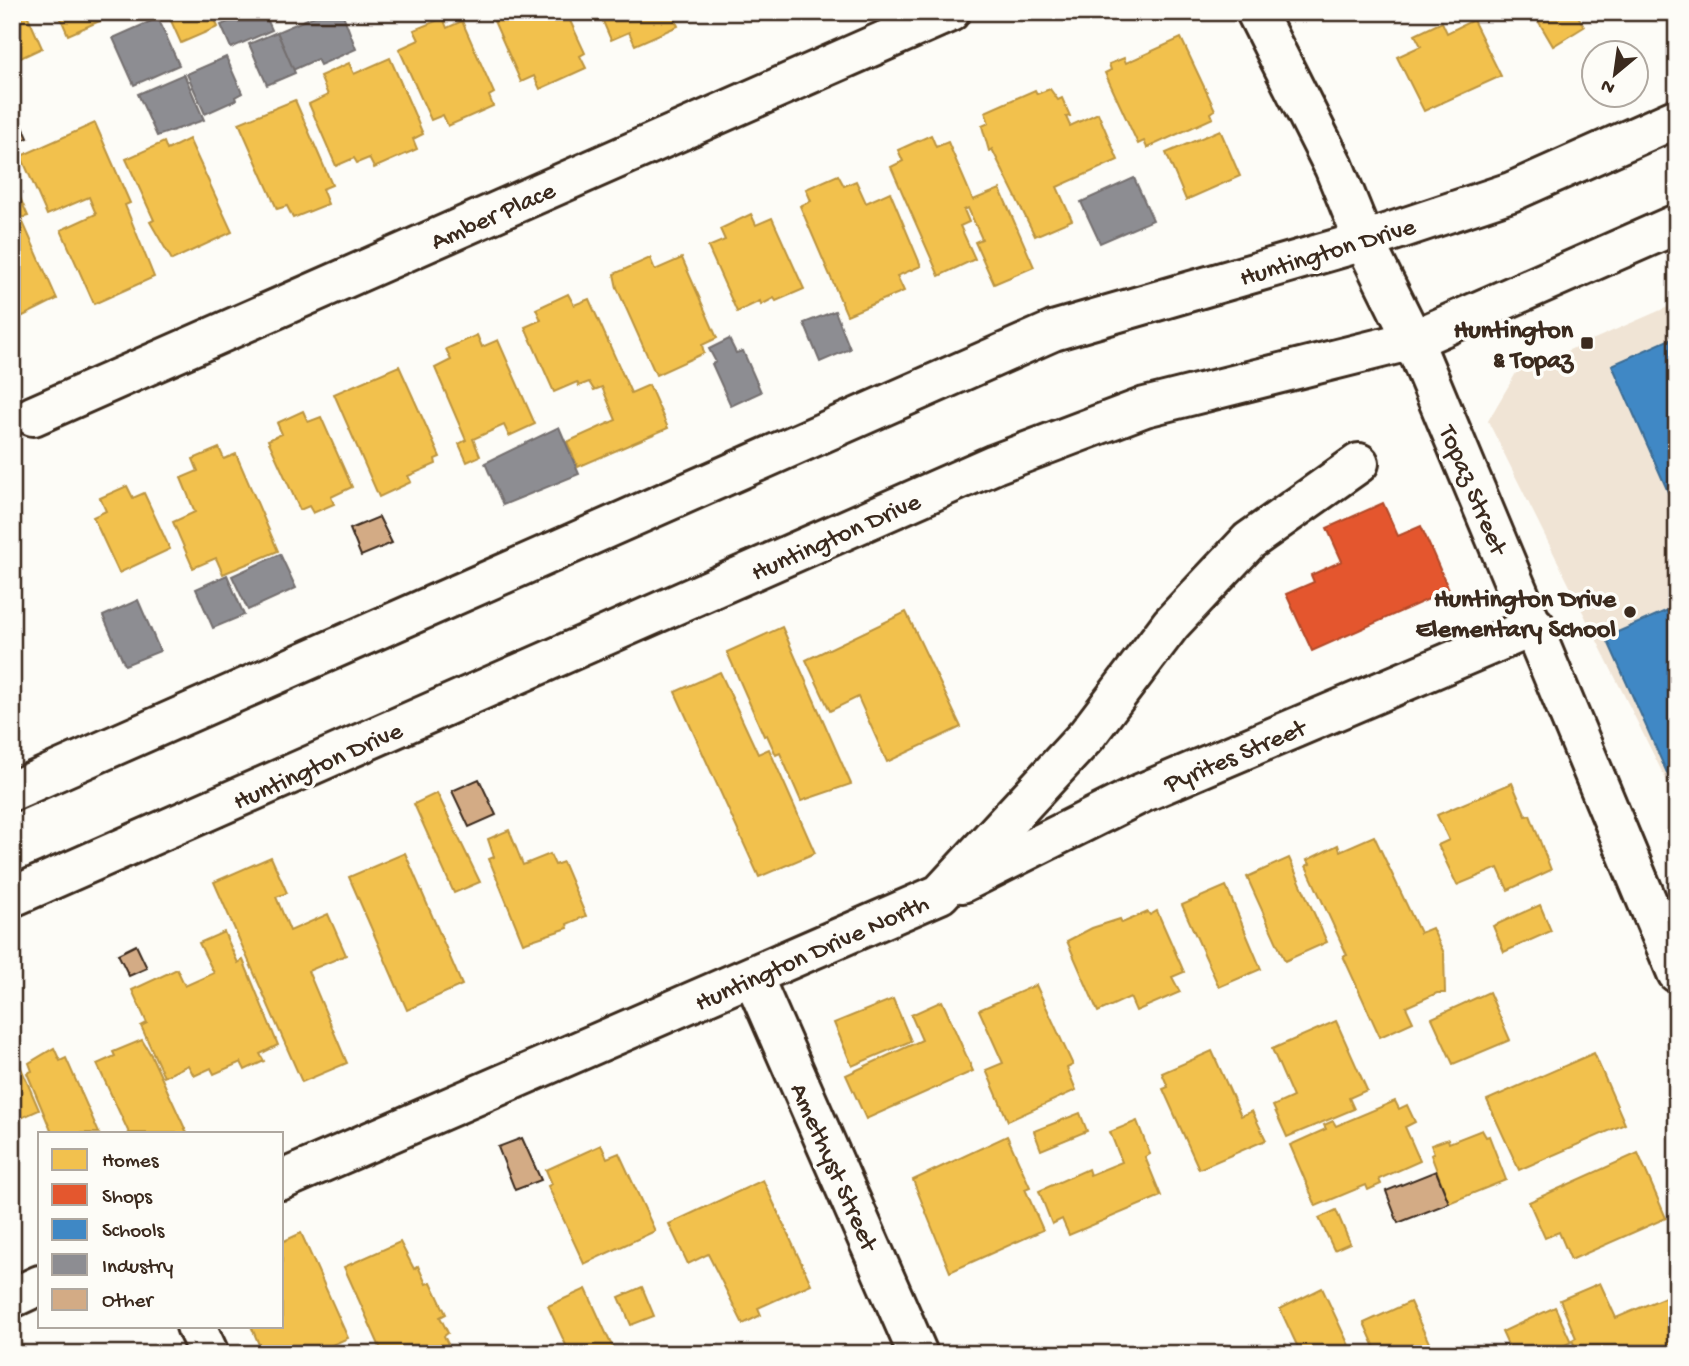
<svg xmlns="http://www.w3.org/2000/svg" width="1689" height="1366" font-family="'Gochi Hand',sans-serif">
<rect width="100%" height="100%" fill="#fdfcf7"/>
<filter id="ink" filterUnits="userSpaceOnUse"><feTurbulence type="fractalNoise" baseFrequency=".0143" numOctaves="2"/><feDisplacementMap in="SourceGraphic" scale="14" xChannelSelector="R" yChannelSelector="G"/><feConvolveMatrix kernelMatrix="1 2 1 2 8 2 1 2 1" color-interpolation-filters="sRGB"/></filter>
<g filter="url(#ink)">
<polygon fill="#f0e4d5" points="1677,303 1677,802 1488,421 1516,373"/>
<g fill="#f2c14e" stroke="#bb9440" stroke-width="2">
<polygon points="12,12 26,12 42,48 12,62"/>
<polygon points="58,12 120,12 68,35"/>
<polygon points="167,12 212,12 218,27 181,43"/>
<polygon points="490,12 566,12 585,53 580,56 586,68 540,89 534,76 521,82"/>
<polygon points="599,12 672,12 678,26 635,45 629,32 611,40"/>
<polygon points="1533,12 1576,12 1584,27 1553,46"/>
<polygon points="443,18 447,28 462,21 494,93 489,96 493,106 448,126 443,115 431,120 399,49 419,40 414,30"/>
<polygon points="1473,20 1501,76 1424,111 1397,57 1421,46 1415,35 1442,22 1447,33"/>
<polygon points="1181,38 1215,110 1211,113 1213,118 1147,148 1144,141 1138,144 1105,73 1111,70 1109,64 1124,58 1126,63"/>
<polygon points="390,58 423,134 413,139 417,149 374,168 369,158 357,163 354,158 336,166 309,104 328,95 320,76 349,63 354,74"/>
<polygon points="1050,89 1058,100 1062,98 1070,116 1066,117 1070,126 1098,113 1118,160 1057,187 1072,220 1035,236 992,149 989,151 982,126 989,123 985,112 1035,90 1037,94"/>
<polygon points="295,100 332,185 322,189 328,204 293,218 287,206 277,209 239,123"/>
<polygon points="95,123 130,203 125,205 154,277 94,304 61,230 96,214 89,197 47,215 21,156"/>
<polygon points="1220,130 1240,176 1186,200 1166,153"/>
<polygon points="931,135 936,147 948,142 973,200 1000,189 1034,267 994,284 975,242 982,239 968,208 964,210 969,222 960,226 975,259 939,276 891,167 903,161 898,150"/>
<polygon points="189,139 232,232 172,260 150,222 154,220 126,159 164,142 167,150"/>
<polygon points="838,175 844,186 856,181 866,203 890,192 921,266 897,276 904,291 847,315 800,206 811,201 806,189"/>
<polygon points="20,198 28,216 21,218 57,299 17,319 12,319 12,202"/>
<polygon points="751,214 756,225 772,218 804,289 776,301 774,298 761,305 760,301 737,312 708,247 725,240 720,229"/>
<polygon points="650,258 655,270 682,258 717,338 702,345 704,353 656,375 617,288 614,274"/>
<polygon points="568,294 574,305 589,299 631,393 649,385 668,428 578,467 567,442 616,420 602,387 594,390 589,382 579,386 577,382 554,392 525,327 541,320 536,309"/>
<polygon points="477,335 482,347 498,340 535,424 509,436 504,425 473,439 480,456 467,462 459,444 466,440 435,368 451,360 446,349"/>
<polygon points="399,366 440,457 435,459 436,464 408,476 411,482 379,497 334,394"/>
<polygon points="303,411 308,422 321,417 352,487 331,497 334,504 313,513 309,506 300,510 268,440 282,434 277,423"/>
<polygon points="219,448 224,459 236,454 278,551 223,574 216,558 193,568 173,522 195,512 181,478 198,471 193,459"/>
<polygon points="127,486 133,498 144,493 170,549 119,573 93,517 106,511 100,498"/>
<polygon points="906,612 961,727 887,762 858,697 830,711 806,660"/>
<polygon points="782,627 851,784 801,801 780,753 776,755 767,735 764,736 727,652"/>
<polygon points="720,672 758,754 769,749 815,853 759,877 675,692"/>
<polygon points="1512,783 1526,816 1530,815 1551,870 1508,890 1498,868 1457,885 1438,845 1449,840 1437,815"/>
<polygon points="437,793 480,882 454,893 414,804"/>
<polygon points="509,830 523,865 550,854 555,865 563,862 586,916 567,924 568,928 523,943 489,859 494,857 488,839"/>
<polygon points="1374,836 1420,933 1432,928 1444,953 1445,993 1437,993 1406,1007 1413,1022 1380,1037 1343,956 1347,955 1306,866 1310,864 1307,860 1338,845 1340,851"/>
<polygon points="405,853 462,985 407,1010 349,877"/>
<polygon points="271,857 287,893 276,897 290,931 328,914 346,955 308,971 347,1063 302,1082 214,882"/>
<polygon points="1289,858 1327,942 1285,961 1247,877"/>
<polygon points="1226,886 1261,969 1219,987 1182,905"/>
<polygon points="1540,905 1551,931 1504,952 1493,926"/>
<polygon points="1157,911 1184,972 1172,977 1180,992 1136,1011 1130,997 1098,1012 1067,941 1092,928 1120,919 1122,923 1148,912 1150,915"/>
<polygon points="224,932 238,963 243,960 278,1045 260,1054 264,1061 245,1070 241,1062 214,1074 211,1068 194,1076 188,1065 164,1077 141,1026 147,1023 132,990 177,969 185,986 214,973 199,943"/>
<polygon points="1036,985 1073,1065 1067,1068 1076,1090 1008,1121 986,1070 1003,1063 979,1010"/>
<polygon points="1489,992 1510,1040 1453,1064 1432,1018"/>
<polygon points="893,999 911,1041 852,1066 834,1023"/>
<polygon points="942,1001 973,1071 866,1119 846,1075 922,1040 911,1015"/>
<polygon points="1336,1021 1367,1090 1349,1098 1354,1109 1287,1137 1273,1106 1293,1097 1272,1049"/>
<polygon points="142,1040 151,1055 187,1133 129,1133 97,1064 115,1056 113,1052"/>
<polygon points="12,1047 39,1110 12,1122"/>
<polygon points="54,1048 60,1061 66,1058 99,1133 52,1133 27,1073 32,1071 29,1063"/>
<polygon points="1212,1051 1241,1116 1252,1111 1266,1140 1199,1169 1163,1089 1168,1087 1162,1073"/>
<polygon points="1594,1053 1625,1124 1519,1170 1487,1100"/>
<polygon points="1395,1101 1399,1109 1407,1105 1415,1122 1405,1127 1420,1161 1379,1179 1381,1184 1368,1190 1366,1185 1316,1206 1290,1145 1326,1129 1324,1125 1333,1121 1336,1126"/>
<polygon points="1080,1113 1087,1131 1041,1150 1034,1131"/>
<polygon points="1137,1121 1150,1154 1145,1157 1161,1196 1069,1235 1062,1219 1052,1224 1039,1191 1088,1169 1090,1175 1122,1162 1110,1132"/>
<polygon points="1482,1130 1486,1137 1489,1136 1506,1180 1449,1203 1431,1155 1434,1153 1431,1145 1448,1139 1449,1143"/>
<polygon points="1007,1136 1030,1187 1025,1189 1043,1230 950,1272 913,1180"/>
<polygon points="601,1145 607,1158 619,1153 655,1231 584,1264 548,1186 552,1184 546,1170"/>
<polygon points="1638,1153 1666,1218 1571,1260 1559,1232 1545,1238 1529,1202"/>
<polygon points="763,1180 811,1284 758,1308 761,1315 743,1324 708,1254 688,1264 669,1224"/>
<polygon points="1336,1210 1350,1243 1334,1250 1319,1218"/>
<polygon points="301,1233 348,1338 312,1354 263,1354 251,1326 282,1326 282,1242"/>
<polygon points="400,1242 414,1269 418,1266 426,1284 431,1282 446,1314 440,1317 448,1333 444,1336 448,1344 428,1354 383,1354 344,1267"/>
<polygon points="1600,1283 1616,1318 1677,1292 1677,1354 1578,1354 1572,1340 1576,1338 1560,1300"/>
<polygon points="642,1287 654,1316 631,1325 619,1297"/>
<polygon points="1322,1288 1353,1354 1301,1354 1280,1309"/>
<polygon points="586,1289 610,1342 617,1354 570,1354 548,1306"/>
<polygon points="1410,1302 1431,1347 1415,1354 1378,1354 1364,1323"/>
<polygon points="1555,1307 1571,1342 1547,1354 1512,1354 1502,1332"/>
</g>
<polygon fill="#e4572e" stroke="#b14a29" stroke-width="2" points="1383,503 1398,536 1421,526 1449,590 1312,651 1286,594 1314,582 1311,575 1342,561 1327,528"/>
<g fill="#3f88c5" stroke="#3e6c93" stroke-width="2">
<polygon points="1677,336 1677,512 1612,365"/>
<polygon points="1677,606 1677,795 1606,637"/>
</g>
<g fill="#8d8d92" stroke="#746f6f" stroke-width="2">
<polygon points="230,12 264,12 272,30 231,48 221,25 233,20"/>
<polygon points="324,12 342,12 356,49 320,65 317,59 293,70 277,32"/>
<polygon points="158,18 179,65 134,85 113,38"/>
<polygon points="277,32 295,73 267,85 249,44"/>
<polygon points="226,57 242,93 235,97 236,100 205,114 187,74"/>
<polygon points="184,74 204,120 157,136 138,94"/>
<polygon points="1134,178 1153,220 1100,243 1081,202"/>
<polygon points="835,311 850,349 820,362 804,323"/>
<polygon points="729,339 736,353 743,351 761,392 731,406 712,364 716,362 709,349"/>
<polygon points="559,427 579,474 503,505 485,463"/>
<polygon points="280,554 296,588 248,610 232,576"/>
<polygon points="227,575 244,615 213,628 196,589"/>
<polygon points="138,600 160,651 125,665 103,616"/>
</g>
<g fill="#d3ab85" stroke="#3b2a1e" stroke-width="2">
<polygon points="14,106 28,138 12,145 12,107"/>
<polygon points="379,517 392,543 361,556 350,529"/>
<polygon points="479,779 496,815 469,827 452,791"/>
<polygon points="136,945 147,968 129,976 118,954"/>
<polygon points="522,1138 541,1180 515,1190 498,1147"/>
<polygon points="1436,1171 1449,1203 1398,1223 1386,1191"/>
</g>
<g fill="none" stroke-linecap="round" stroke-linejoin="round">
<defs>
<g id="minor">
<polyline points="1256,12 1334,167 1364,241 1413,340 1677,973"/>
<polyline points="33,416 950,12"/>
<polyline points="962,883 1142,793 1535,626"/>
<polyline points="753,977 918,1354"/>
<polyline points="282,1180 940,894 1087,735 1171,624 1249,541 1359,463"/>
<polyline points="12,1298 40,1285"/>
<polyline points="196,1326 209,1354"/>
</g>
<g id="major">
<polyline points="12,791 1053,331 1364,241 1511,192 1677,118"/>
<polyline points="12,897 995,464 1145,407 1413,340 1677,224"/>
</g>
</defs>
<use href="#minor" stroke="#3b2a1e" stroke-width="44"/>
<use href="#major" stroke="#3b2a1e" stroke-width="44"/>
<use href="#minor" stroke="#fdfcf7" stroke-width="38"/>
<use href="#major" stroke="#fdfcf7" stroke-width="38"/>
</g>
</g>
<g fill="#3b2a1e" stroke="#fdfcf7" stroke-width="2.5">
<rect x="1580" y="336" width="14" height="14" rx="3.5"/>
<circle cx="1630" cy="612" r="7"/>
</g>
<g text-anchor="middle" stroke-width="7" stroke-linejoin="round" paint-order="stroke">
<g font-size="26" fill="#3b2a1e" stroke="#fdfcf7">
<text transform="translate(492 214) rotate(-24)" y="9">Amber Place</text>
<text transform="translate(1327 250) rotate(-17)" y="9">Huntington Drive</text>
<text transform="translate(1475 489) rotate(67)" y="9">Topaz Street</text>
<text transform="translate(835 535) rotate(-24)" y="9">Huntington Drive</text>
<text transform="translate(1234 754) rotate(-23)" y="9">Pyrites Street</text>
<text transform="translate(317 764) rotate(-24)" y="9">Huntington Drive</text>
<text transform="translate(811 951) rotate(-24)" y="9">Huntington Drive North</text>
<text transform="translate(836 1166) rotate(66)" y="9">Amethyst Street</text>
</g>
<g font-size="26" font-weight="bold" fill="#3b2a1e" stroke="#fdfcf7" text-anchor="end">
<text x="1573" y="337">Huntington<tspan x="1573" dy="30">&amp; Topaz</tspan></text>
<text x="1616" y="606">Huntington Drive<tspan x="1616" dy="30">Elementary School</tspan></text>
</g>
</g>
<rect width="1689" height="1366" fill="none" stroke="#fdfcf7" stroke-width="42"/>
<rect x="21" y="21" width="1647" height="1324" fill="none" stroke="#3b2a1e" stroke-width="2.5" filter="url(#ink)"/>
<rect x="38" y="1132" width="245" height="196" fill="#fdfcf7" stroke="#afa8a0" stroke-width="2"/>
<rect x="52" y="1149" width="35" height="21" fill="#f2c14e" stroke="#afa8a0" stroke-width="2"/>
<text x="102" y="1166" font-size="21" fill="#3b2a1e">Homes</text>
<rect x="52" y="1184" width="35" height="21" fill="#e4572e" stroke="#afa8a0" stroke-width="2"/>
<text x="102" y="1202" font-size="21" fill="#3b2a1e">Shops</text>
<rect x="52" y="1219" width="35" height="21" fill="#3f88c5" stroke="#afa8a0" stroke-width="2"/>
<text x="102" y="1236" font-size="21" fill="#3b2a1e">Schools</text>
<rect x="52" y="1254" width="35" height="21" fill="#8d8d92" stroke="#afa8a0" stroke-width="2"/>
<text x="102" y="1272" font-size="21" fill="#3b2a1e">Industry</text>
<rect x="52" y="1289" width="35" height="21" fill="#d3ab85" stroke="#afa8a0" stroke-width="2"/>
<text x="102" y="1306" font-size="21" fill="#3b2a1e">Other</text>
<g transform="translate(1615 74) rotate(209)"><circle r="33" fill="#fdfcf7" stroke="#afa8a0" stroke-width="2"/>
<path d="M0-5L12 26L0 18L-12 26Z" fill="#3b2a1e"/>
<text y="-10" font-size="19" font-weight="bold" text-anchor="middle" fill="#3b2a1e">N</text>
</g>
</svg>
